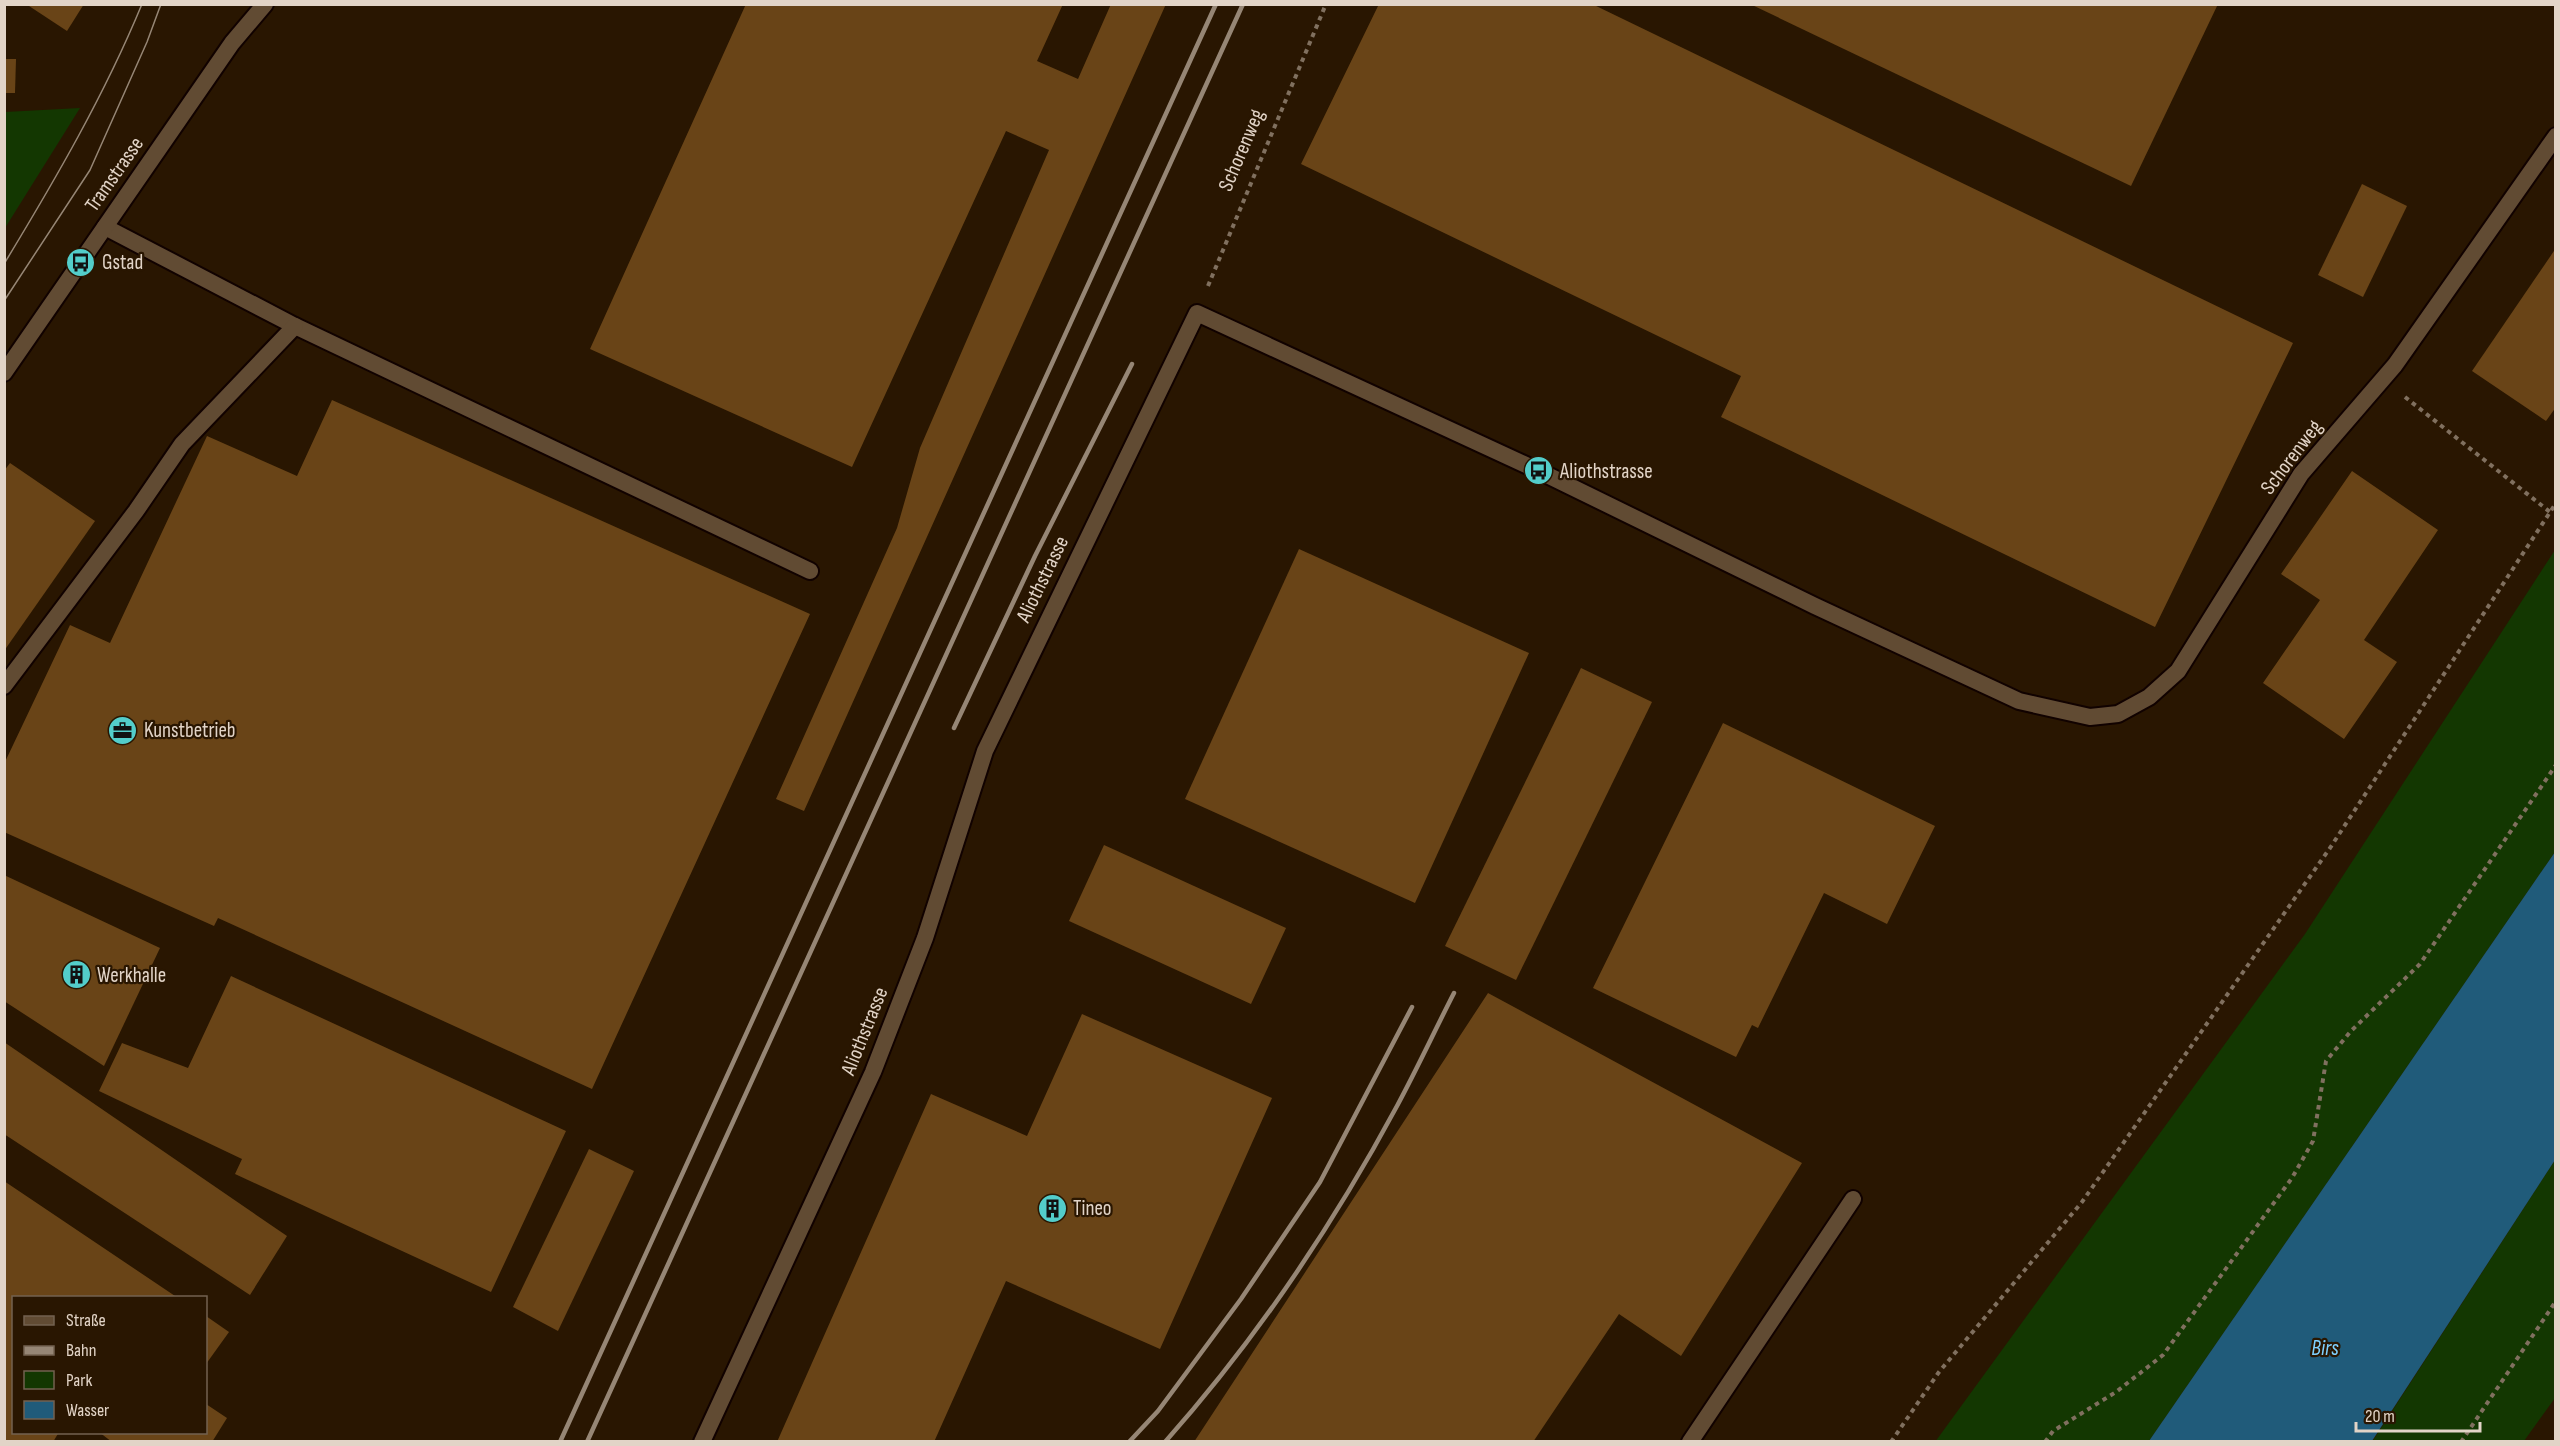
<svg xmlns="http://www.w3.org/2000/svg" width="2560" height="1446" font-family="'Sofia Sans Condensed',sans-serif">
<rect width="100%" height="100%" fill="#291601"/>
<g fill="#133701">
<polygon points="80,108 5,228 5,112"/>
<polygon points="2555,550 2555,852 2149,1441 1935,1442 2305,934"/>
<polygon points="2555,1160 2555,1398 2524,1441 2372,1442"/>
</g>
<polygon fill="#205b7a" points="2555,852 2555,1160 2372,1441 2149,1441"/>
<g fill="#694417">
<polygon points="26,4 84,4 67,31"/>
<polygon points="746,4 1063,4 1037,61 1078,79 1111,4 1166,4 804,811 776,799 897,528 920,448 1049,150 1006,131 852,467 590,349"/>
<polygon points="1379,4 1592,4 2293,343 2155,627 1721,417 1741,376 1301,164"/>
<polygon points="1750,4 2218,4 2131,186"/>
<polygon points="4,59 16,59 15,93 4,93"/>
<polygon points="2362,184 2407,206 2363,297 2318,275"/>
<polygon points="2556,248 2556,407 2546,421 2472,371"/>
<polygon points="332,400 810,614 592,1089 218,918 214,926 4,832 4,764 70,625 110,643 207,436 297,476"/>
<polygon points="10,463 95,521 4,651 4,471"/>
<polygon points="2352,471 2438,530 2364,640 2397,662 2344,739 2263,683 2320,600 2281,574"/>
<polygon points="1299,549 1529,653 1415,903 1185,799"/>
<polygon points="1581,668 1652,702 1516,980 1445,946"/>
<polygon points="1723,723 1935,826 1887,924 1824,893 1758,1028 1752,1025 1736,1057 1593,988"/>
<polygon points="1104,845 1286,928 1251,1004 1069,921"/>
<polygon points="4,875 160,948 104,1066 4,1001"/>
<polygon points="231,976 566,1131 491,1292 235,1174 242,1159 99,1091 122,1043 188,1068"/>
<polygon points="1488,993 1802,1163 1681,1356 1619,1314 1533,1442 1194,1442"/>
<polygon points="1082,1014 1272,1098 1160,1349 1006,1281 934,1442 777,1442 931,1094 1027,1136"/>
<polygon points="4,1042 287,1236 250,1295 4,1134"/>
<polygon points="589,1149 634,1171 558,1331 513,1307"/>
<polygon points="4,1181 178,1298 14,1298 14,1432 59,1432 53,1442 4,1442"/>
<polygon points="206,1316 229,1332 206,1364"/>
<polygon points="206,1404 227,1418 212,1442 112,1442 99,1432 206,1432"/>
</g>
<g fill="none" stroke-linecap="round" stroke-linejoin="round">
<defs>
<g id="service">
<polyline points="105,227 295,326 810,571"/>
<polyline points="4,686 136,511 182,444 295,326"/>
<polyline points="1690,1442 1853,1199"/>
</g>
<g id="minor">
<polyline points="4,373 232,43 265,4"/>
<polyline points="702,1442 873,1072 925,938 985,751 1197,313 1539,471 1815,606 2019,701 2090,717 2118,714 2149,697 2178,671 2301,474 2395,365 2556,136"/>
</g>
</defs>
<use href="#service" stroke="#110200" stroke-width="20"/>
<use href="#minor" stroke="#110200" stroke-width="20"/>
<g stroke="#80705f" stroke-width="4" stroke-dasharray="4.5 4.5" stroke-linecap="butt">
<polyline points="1208,286 1326,4"/>
<polyline points="2405,397 2550,512"/>
<polyline points="1891,1442 1939,1372 2082,1202 2330,848 2556,503"/>
<polyline points="2045,1442 2053,1431 2116,1392 2163,1355 2292,1178 2313,1141 2326,1061 2351,1031 2420,964 2556,765"/>
<polyline points="2461,1442 2556,1301"/>
</g>
<use href="#service" stroke="#614b33" stroke-width="16"/>
<use href="#minor" stroke="#614b33" stroke-width="16"/>
<g stroke="#968675" stroke-width="1.5">
<path d="M4,264C55,180 104,96 142,4"/>
<polyline points="4,301 90,170 147,42 161,4"/>
</g>
<g stroke="#968675" stroke-width="4.5">
<polyline points="954,728 1035,556 1132,364"/>
<polyline points="560,1442 1216,4"/>
<polyline points="587,1442 1243,4"/>
<polyline points="1129,1442 1158,1411 1241,1299 1320,1182 1412,1007"/>
<path d="M1165,1442C1255,1341 1333,1225 1397,1106C1417,1069 1435,1030 1454,993"/>
</g>
</g>
<defs>
<symbol id="bus-disc" viewBox="-11 -11 22 22"><circle r="9.5" fill="#53cdca" stroke="#291601"/><path d="M-5-6H5V4H4V6H2V4H-2V6H-4V4H-5ZM-3.5-4V0h7V-4ZM-3.5 1.2v1.5H-2V1.2ZM2 1.2v1.5H3.5V1.2Z" fill="#111"/></symbol>
<symbol id="office-disc" viewBox="-11 -11 22 22"><circle r="9.5" fill="#53cdca" stroke="#291601"/><path d="M-6-3h4V-5.5h4V-3h4V5H-6ZM-1-4.5V-3h2v-1.5ZM-6 0V1H6V0Z" fill="#111"/></symbol>
<symbol id="building-disc" viewBox="-11 -11 22 22"><circle r="9.5" fill="#53cdca" stroke="#291601"/><path d="M-4-6H4V6H1V3H-1V6H-4ZM-2.5-4.3h1.7v1.8h-1.7ZM.8-4.3h1.7v1.8H.8ZM-2.5-1h1.7V.8h-1.7ZM.8-1h1.7V.8H.8Z" fill="#111"/></symbol>
</defs>
<g fill-rule="evenodd">
<use href="#bus-disc" x="64" y="246" width="33" height="33"/>
<use href="#bus-disc" x="1522" y="454" width="33" height="33"/>
<use href="#office-disc" x="106" y="714" width="33" height="33"/>
<use href="#building-disc" x="60" y="958" width="33" height="33"/>
<use href="#building-disc" x="1036" y="1192" width="33" height="33"/>
</g>
<g text-anchor="middle" stroke-width="4.5" stroke-linejoin="round" paint-order="stroke">
<g font-size="21" fill="#e2d4c7" stroke="#291601">
<text transform="translate(1241 150) rotate(-67)" y="7">Schorenweg</text>
<text transform="translate(114 174) rotate(-55)" y="7">Tramstrasse</text>
<text transform="translate(2291 457) rotate(-53)" y="7">Schorenweg</text>
<text transform="translate(1042 579) rotate(-64)" y="7">Aliothstrasse</text>
<text transform="translate(864 1031) rotate(-68)" y="7">Aliothstrasse</text>
</g>
<g font-size="21" fill="#e2d4c7" stroke="#291601" text-anchor="start">
<text x="102" y="269">Gstad</text>
<text x="1560" y="478">Aliothstrasse</text>
<text x="144" y="737">Kunstbetrieb</text>
<text x="97" y="982">Werkhalle</text>
<text x="1073" y="1215">Tineo</text>
</g>
<g font-size="22" font-style="italic" fill="#7fd0fe" stroke="#291601">
<text x="2325" y="1355">Birs</text>
</g>
</g>
<rect width="2560" height="1446" fill="none" stroke="#e2d4c7" stroke-width="12"/>
<rect x="12" y="1296" width="195" height="138" fill="#291601" stroke="#736250" stroke-width="1.5"/>
<rect x="24" y="1316" width="30" height="9" fill="#614b33" stroke="#736250" stroke-width="1.5"/>
<text x="66" y="1326" font-size="18" fill="#e2d4c7">Straße</text>
<rect x="24" y="1346" width="30" height="9" fill="#968675" stroke="#736250" stroke-width="1.5"/>
<text x="66" y="1356" font-size="18" fill="#e2d4c7">Bahn</text>
<rect x="24" y="1371" width="30" height="18" fill="#133701" stroke="#736250" stroke-width="1.5"/>
<text x="66" y="1386" font-size="18" fill="#e2d4c7">Park</text>
<rect x="24" y="1401" width="30" height="18" fill="#205b7a" stroke="#736250" stroke-width="1.5"/>
<text x="66" y="1416" font-size="18" fill="#e2d4c7">Wasser</text>
<path d="M2356 1422v9h124v-9" fill="none" stroke="#e2d4c7" stroke-width="3"/>
<text x="2365" y="1422" font-size="18" fill="#e2d4c7" stroke="#291601" stroke-width="4.5" paint-order="stroke">20 m</text>
</svg>
